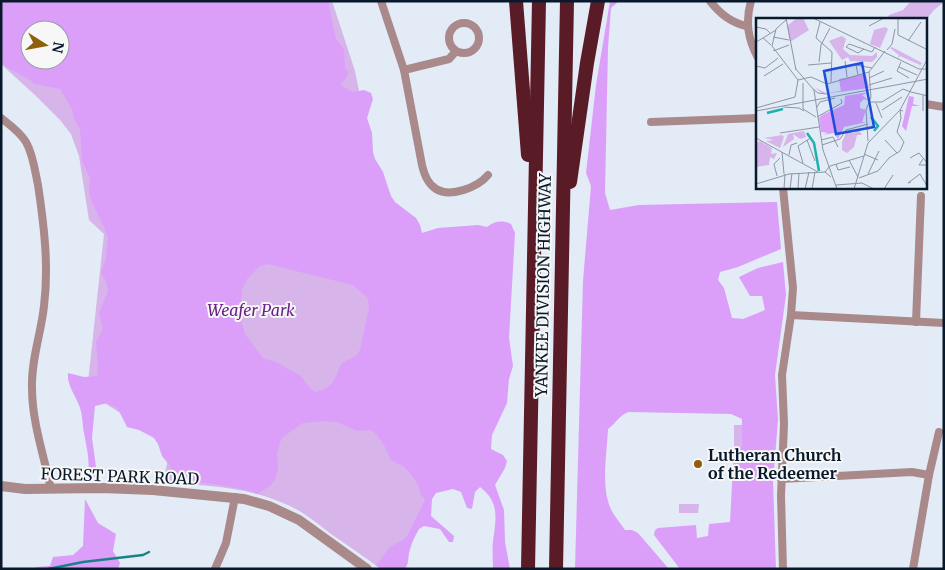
<svg xmlns="http://www.w3.org/2000/svg" width="945" height="570" font-family="Merriweather,serif">
<rect width="100%" height="100%" fill="#e2ebf6"/>
<g fill="#d7b4ea" fill-rule="evenodd">
<path d="M1,1H332L355,71L389,239L487,383L395,569H381C365,557 348,546 331,534C318,524 305,513 290,506C251,487 206,485 163,483L171,445L87,392L104,234L89,220L79,156L71,134L60,120L36,96L1,64ZM30,30H60V60H30Z"/>
<polygon points="911,1 944,1 944,2 934,10 926,20 926,19 887,19 889,15 903,10"/>
<rect x="734" y="425" width="8" height="22"/>
<polygon points="679,504 699,504 698,513 679,513"/>
</g>
<g fill="#db9ffa" fill-rule="evenodd">
<path d="M1,1H328L336,39L344,49L345,68L348,72L347,77L340,85L353,92L364,90L371,93L373,99L367,118L372,133L373,152L375,159L383,172L391,196L395,202L416,218L420,225L422,233L438,228L478,225L487,227C495,221 502,220 511,224L515,233L509,338L513,366L509,379L507,403L492,435L491,449L503,455L507,461L505,468L495,485L504,510L505,542L510,569H493C493,560 492,549 493,541C496,519 500,502 480,487L475,492L472,509L467,508L461,492L453,489L436,493L432,499L431,516L454,536L453,542H449L440,529L424,526L419,529C415,536 411,544 409,553C408,559 409,563 405,569H381L376,565L390,547L406,538L425,500L420,493L419,486L410,473L403,466L391,460L384,445L376,434L371,430L357,431L337,422L323,421L303,423L283,437L280,442L277,454L278,470L274,481L270,486L257,494C244,487 191,480 177,482L172,476L170,466L162,456L158,444L154,438L139,430L127,427L118,409L108,403L95,406L92,438L97,474L96,477L88,476C90,461 87,449 84,433C82,423 83,413 78,403C74,393 67,385 68,373L84,377L97,376L98,367L96,342L103,329L99,313C105,295 114,291 101,273L106,258L108,238L104,227L92,203L89,192L90,178L82,161L80,129L74,119L72,109L60,89L35,84L30,80L8,68L1,61ZM30,30H60V60H30ZM267,264L353,285L368,298L369,308L360,350L357,355L341,364C335,379 333,388 315,392L309,387L301,376L276,362L263,358L245,334L240,315L242,289L247,279L260,266Z"/>
<path d="M610,1H619L611,8L608,48L605,193L610,210L639,205L777,202L781,249L738,267L720,272L718,280L724,288L732,318L743,319L765,310L762,296H750L739,277L758,268L783,262L786,295L775,375L778,420L773,481L776,569H680L654,535L655,530L658,528L696,525L697,538L708,536L709,524L730,522L734,447H742V419L731,414L628,412C619,416 616,423 608,429C607,452 601,485 610,507C613,515 620,522 625,530H632L638,533L669,569H575L583,281L591,186L586,173L596,85Z"/>
<polygon points="85,499 98,523 116,534 113,551 120,563 118,569 36,569 36,567 50,566 53,557 73,555 83,546"/>
</g>
<g fill="none" stroke-linecap="round" stroke-linejoin="round">
<polyline stroke="#1a8287" stroke-width="2.5" points="48,569 83,562 143,555 149,552"/>
<g stroke="#aa898b" stroke-width="8">
<path d="M381,1L404,70L422,165C424,174 428,184 436,189C451,198 478,187 488,175"/>
<path d="M710,1C720,14 731,23 747,26"/>
<path d="M751,1C745,22 748,39 758,58"/>
<circle cx="464" cy="38" r="15"/>
<polyline points="404,70 449,59 456,51"/>
<polyline points="926,104 944,107"/>
<path d="M1,118C10,125 20,132 26,142C33,154 35,171 38,185C44,225 49,266 44,306C41,334 31,360 32,388C32,422 44,456 51,489"/>
<polyline points="651,122 758,118"/>
<polyline points="791,315 944,323"/>
<polyline points="916,322 921,196"/>
<polyline points="929,475 939,432"/>
<polyline points="781,479 912,472 929,475 913,569"/>
<polyline points="215,569 226,543 235,497"/>
<polyline points="783,569 781,496 784,424 782,375 791,315 793,288 783,188"/>
</g>
<polyline stroke="#aa898b" stroke-width="10" points="1,486 25,489 102,488 153,490 244,499 269,506 299,520 367,569"/>
<g stroke="#591b26" stroke-width="14">
<polyline points="516,1 528,155"/>
<polyline points="570,182 587,63 598,1"/>
<polyline points="528,569 539,1"/>
<polyline points="556,569 567,1"/>
</g>
</g>
<circle fill="#8f5f0b" stroke="#f7f7f7" stroke-width="2" cx="698" cy="464" r="5"/>
<g text-anchor="middle" stroke-width="4" stroke-linejoin="round" paint-order="stroke">
<g font-size="16" fill="#08192c" stroke="#f7f7f7">
<text transform="translate(543 285) rotate(-89)" y="6">YANKEE DIVISION HIGHWAY</text>
<text transform="translate(120 476) rotate(2)" y="6">FOREST PARK ROAD</text>
</g>
<g font-size="16" font-style="italic" fill="#6a2089" stroke="#f7f7f7">
<text x="251" y="316">Weafer Park</text>
</g>
<g font-size="16" font-weight="bold" fill="#08192c" stroke="#f7f7f7" text-anchor="start">
<text x="708" y="461">Lutheran Church<tspan x="708" dy="18">of the Redeemer</tspan></text>
</g>
</g>
<g transform="translate(756 18)">
<rect width="171" height="171" fill="#e2ebf6"/>
<path d="M41,0H47L53,12L34,24L31,8ZM129,9L132,11L124,30L114,26L118,12ZM86,18L90,21L87,31L94,37L116,38L121,34V39L116,44L94,43L92,39L86,42L73,23ZM136,29L166,45L162,50L164,47L144,38L142,41L143,37L134,30ZM102,111L106,117H101L98,129L91,135L86,132V124L91,113L98,115ZM48,113L50,119L44,121L37,116L38,121L27,129L32,116ZM26,117L28,119L24,130L10,123L18,122L8,120ZM4,123L16,130L15,136L21,135L18,141L14,139L13,147L0,149V125Z" fill="#d7b4ea"/>
<path d="M110,56L113,70L84,74L66,75L58,69L69,75L85,73L83,61ZM114,74L106,77L113,83L108,81L104,85V90L110,92L106,104H111L88,109L82,121L78,115L66,117L72,115L65,114L63,100L66,97L88,87L89,78ZM153,78L158,79L157,86L164,88H156L150,113L146,108Z" fill="#db9ffa"/>
<path fill="none" stroke="#22afae" stroke-width="2.5" d="M11,95L27,91M115,99L122,108L118,113M51,115L58,125L63,153"/>
<path fill="none" stroke="#8b97a5" stroke-width="1" d="M30,0L40,52M57,0L163,51H172M142,0V17L172,32M30,2L20,11L16,28L42,62M64,4L60,20L76,34L75,64M113,8L128,0M0,9L10,11L14,15M17,19L33,22M7,20L20,12M152,23L165,4M0,24L7,20L15,27M90,29L93,26L116,34L119,29M90,29L102,35L108,31M131,32L136,26L139,11M17,33L33,27M89,43L91,59M63,44L65,27L74,10M145,44L141,53L153,60M52,47L75,45M0,48L9,50L22,40M143,49L161,57M39,50L58,72L67,132L81,171M102,57L100,47L116,50M8,58L27,46M113,60L128,53M42,62L55,59L71,66L113,54M47,65V91L60,99M113,67L136,60M57,71L62,75L71,76M155,74L172,78M113,84H126L147,71L155,74M120,85L126,100M27,89L43,90L48,93M61,89L64,84L79,80M0,90L39,79L42,62M126,92L146,79M0,93L172,61M167,93V77M61,99L86,85L85,81M24,115L63,109M0,120L62,154M51,122L59,143M65,122L77,119L82,129M129,122L141,135M112,123L110,92L115,79L113,54L129,33M66,127L84,121L90,112L112,106M26,134L28,156M108,136L122,142M33,137L35,127L41,125M154,140L163,135L172,146M167,141L163,147H172M93,142L102,159M47,145L42,128L53,121M80,146L82,152L94,149M69,154L74,148L108,138M112,156L123,133M21,158L18,146L24,140M103,160L122,153L133,140L144,133L148,124L141,114L145,100L144,92L147,93M155,164L152,165L164,156L171,168M0,166L33,156L69,154L75,159M80,167L106,165L118,171M28,171L29,156M34,171L36,155M42,171L43,155M49,171L53,154M56,171L59,154M98,171L112,125L144,92L172,40M128,171L137,157"/>
<path fill="#1d4ed8" fill-opacity="0.15" stroke="#1d4ed8" stroke-width="2.5" d="M106,45L118,109L80,116L68,53Z"/>
<rect width="171" height="171" fill="none" stroke="#08192c" stroke-width="2.5"/>
</g>
<rect width="945" height="570" fill="none" stroke="#08192c" stroke-width="5"/>
<g transform="translate(45 45) rotate(101)"><circle r="24" fill="#f7f7f7" stroke="#979ea6"/>
<path d="M0-4L9 19L0 12L-9 19Z" fill="#8f5f0b"/>
<text y="-8" font-size="14" font-weight="bold" text-anchor="middle" fill="#08192c">N</text>
</g>
</svg>
